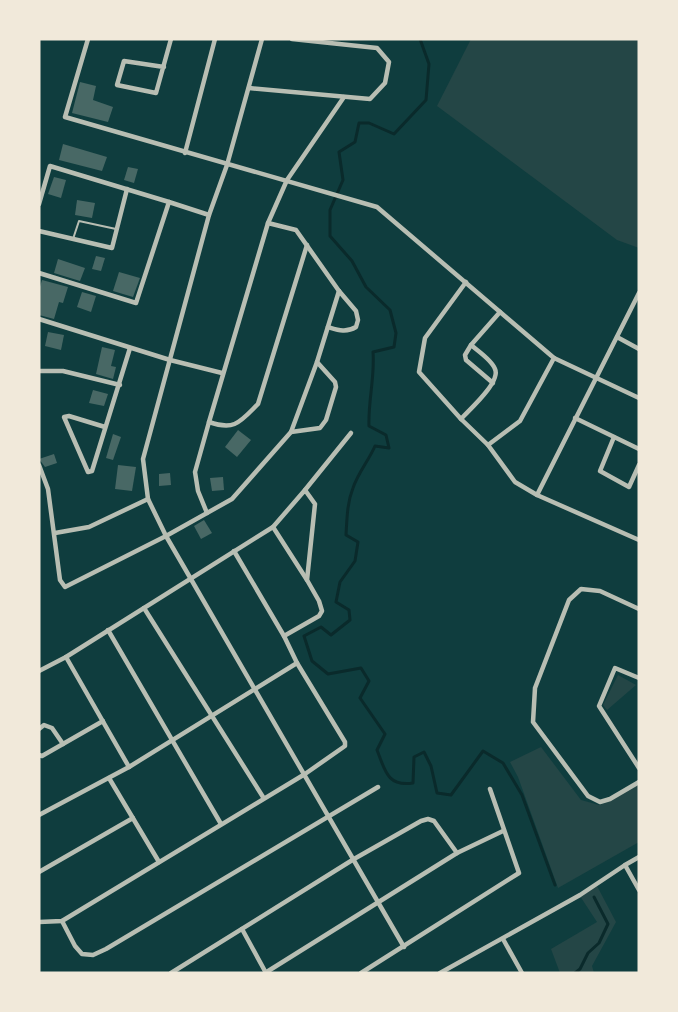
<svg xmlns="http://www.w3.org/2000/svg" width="678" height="1012" font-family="Montserrat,sans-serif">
<rect width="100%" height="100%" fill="#0f3d3e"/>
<g fill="#244646">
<polygon points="471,39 639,39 639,248 617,240 437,106"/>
<polygon points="618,675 636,685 607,710 603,705"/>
<polygon points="541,747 581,800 599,805 611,801 639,784 639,842 558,888 518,777 510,762"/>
<polygon points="597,886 616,922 592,966 594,973 560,973 551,949 597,922 580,896"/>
</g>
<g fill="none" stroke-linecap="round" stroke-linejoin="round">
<g stroke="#0a2a2b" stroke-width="3">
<path d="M420,39L429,64L426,100L394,134L369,123H359L355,142L339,152L343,180L330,210V236L352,261L366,287L390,310L396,333L394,347L373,352C375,377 368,401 369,426L386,435L389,448L375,446C369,460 358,473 353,488C347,503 347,519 346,535L358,542L355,561L340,582L336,602L349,610L350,620L331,635L321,627L304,636L312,661L328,674L361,668L369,681L360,698L385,734L377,750C385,770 387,787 413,783L414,757L424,752L431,766L437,793L451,795L483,751L503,763L522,795L555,885"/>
<polyline points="575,973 580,969 588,953 599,943 608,924 594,897"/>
</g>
</g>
<g fill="#486865">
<polygon points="80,82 96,86 93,100 113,107 108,122 72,113"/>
<polygon points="63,144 107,157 102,171 59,160"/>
<polygon points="128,167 138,169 134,183 124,180"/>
<polygon points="54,177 66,180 61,198 48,194"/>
<polygon points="77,200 95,203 92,218 75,215"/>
<polygon points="96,256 105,258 101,271 92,269"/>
<polygon points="58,259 85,268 80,281 54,273"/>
<polygon points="119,272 140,278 133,297 113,291"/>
<polygon points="42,280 68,287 63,303 59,302 54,319 39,315 39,290"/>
<polygon points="82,292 96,296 91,312 77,307"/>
<polygon points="48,332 64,335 61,350 45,346"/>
<polygon points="102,347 115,350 111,366 116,367 113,379 96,374"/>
<polygon points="93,390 108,394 104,406 89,403"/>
<polygon points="238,430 251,440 237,457 225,447"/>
<polygon points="113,434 121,437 113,460 106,458"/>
<polygon points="54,454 57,463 45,467 39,459"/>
<polygon points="118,465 136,467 132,491 115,489"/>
<polygon points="170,473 171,485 159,486 159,474"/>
<polygon points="223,477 224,490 212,491 210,478"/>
<polygon points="204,520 212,533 201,539 194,526"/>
</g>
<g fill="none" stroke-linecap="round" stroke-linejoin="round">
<polyline stroke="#b8beb3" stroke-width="2" points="73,239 79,221 116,229"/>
<g stroke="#b8beb3" stroke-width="4.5">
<polyline points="88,39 65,117 377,207 554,358 639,398"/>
<polyline points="262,39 227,165 209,215 143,459 148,499 166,536 404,947"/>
<polyline points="164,67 124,61 117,85 156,93 171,39"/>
<polyline points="249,88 370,99 385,83 389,62 377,48 292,39"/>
<polyline points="185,153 215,39"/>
<polyline points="169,202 209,215"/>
<polyline points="39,204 50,166 169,202 136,303 39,273"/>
<path d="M268,223L296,230L339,291L356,311L358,320L356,327C346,333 338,330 328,327"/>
<polyline points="39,231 112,248 127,189"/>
<path d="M307,245L258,404C240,422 235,431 209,422L268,223L287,180L344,97"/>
<polyline points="466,282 425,338 419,372 461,419 488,445 515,482 537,495 639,540"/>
<polyline points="39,319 170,360 222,373"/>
<polyline points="617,337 639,349"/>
<polyline points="471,345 465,355 466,360 493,383"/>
<polyline points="39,371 63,371 120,385"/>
<polyline points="575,418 639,449"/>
<path d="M461,419C469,410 501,382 495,369C492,360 478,351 471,345L500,312"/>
<polyline points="105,427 69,416 64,417 88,472 92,471 130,348"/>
<polyline points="291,432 320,428 326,420 336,387 335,382 317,362"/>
<polyline points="614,437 600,471 629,487 639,465"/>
<polyline points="488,445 520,421 554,358"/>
<polyline points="39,465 48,489 60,580 65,587 166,536 232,499 291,432 317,362 339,291"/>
<polyline points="305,490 351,433"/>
<polyline points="537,495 639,293"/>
<polyline points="207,513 198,491 195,472 209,422"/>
<polyline points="273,527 307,580"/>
<polyline points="55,533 89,527 148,499"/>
<polyline points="234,551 284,636"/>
<polyline points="144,608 263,797"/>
<polyline points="639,609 600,591 581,589 569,600 535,688 533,722 588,796 600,802 610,799 639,782"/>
<polyline points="108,630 221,824"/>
<polyline points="39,671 66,657"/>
<polyline points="639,678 615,668 599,706 639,768"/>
<polyline points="39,729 44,725 52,728 63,744"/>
<polyline points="39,755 42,756 103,721"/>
<polyline points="109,778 159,862"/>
<polyline points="39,815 129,767 297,663"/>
<polyline points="625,865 639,857"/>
<polyline points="39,872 133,818"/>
<polyline points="62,921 75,946 82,954 93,955 106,949 378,787"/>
<polyline points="39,922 62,921 305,774 345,746 345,742 297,663 284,636 319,616 322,611 319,601 307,580 315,504 305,490 273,527 66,657 129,767"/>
<polyline points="242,929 266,973"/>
<polyline points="503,939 522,973"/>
<polyline points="171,973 354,859 421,821 428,819 434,821 457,853"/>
<polyline points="265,973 457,853 503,831"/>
<polyline points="361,973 519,873 490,789"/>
<polyline points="440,973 580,895 625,865 639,890"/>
</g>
</g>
<rect width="678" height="1012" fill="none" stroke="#f1e9da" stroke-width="81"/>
</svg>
